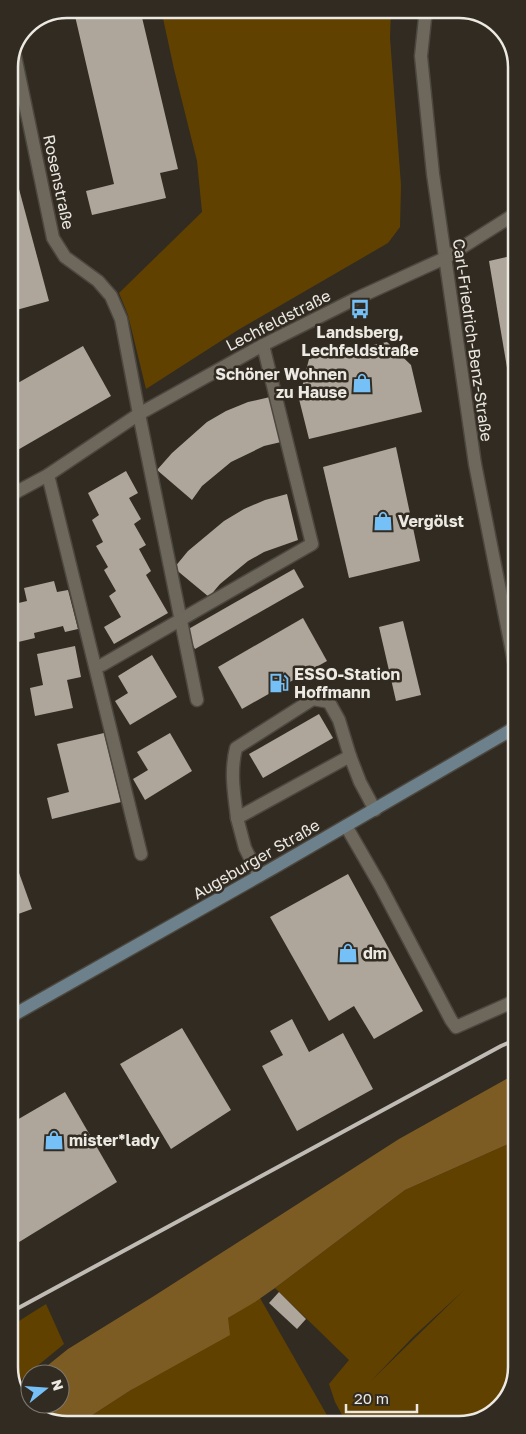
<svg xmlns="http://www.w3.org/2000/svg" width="526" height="1434" font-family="'Golos Text',sans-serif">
<rect width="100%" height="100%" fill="#312b22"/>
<g fill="#614100" fill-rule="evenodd">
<polygon points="161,9 391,9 390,38 401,185 400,227 388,243 238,330 146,389 128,315 119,293 202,212 197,161 174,69"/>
<path d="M517,1140V1368L505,1403L475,1423L347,1424L335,1402L329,1384L349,1360L275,1288L405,1190ZM464,1290L371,1381L413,1337Z"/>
<polygon points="260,1298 332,1424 77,1425 131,1390 228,1318"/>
<polygon points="46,1304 64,1344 13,1386 11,1383 11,1326"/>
</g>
<polygon fill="#7d5c24" points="517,1073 517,1140 405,1190 275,1288 255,1302 228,1318 230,1335 131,1390 77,1425 63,1425 29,1411 16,1391 30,1380 30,1404 60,1404 60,1374 37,1374 68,1349 154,1296 399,1139"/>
<g fill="#aea69b">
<polygon points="103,9 140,9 178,169 160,173 166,198 92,215 86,191 114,184 75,16"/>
<polygon points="19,189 49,301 9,312 9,191"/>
<polygon points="516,255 516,415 515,415 489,261"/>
<polygon points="387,342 411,365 422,412 309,439 299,399 309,359"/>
<polygon points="83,346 111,396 9,455 9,388"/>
<polygon points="270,397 281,442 264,446 231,462 202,486 192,500 157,470 172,453 207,422 226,411 248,402"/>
<polygon points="396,447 420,561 349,578 323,467"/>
<polygon points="126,471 138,493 129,498 141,519 134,524 146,545 139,549 151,571 146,575 168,613 114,644 104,627 121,617 109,596 116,591 104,570 108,567 96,546 103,542 92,520 99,515 88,493"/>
<polygon points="287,494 298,540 264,552 248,561 220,584 209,597 174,568 188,551 224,521 244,509 265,500"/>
<polygon points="294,569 304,587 195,649 185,631"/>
<polygon points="54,581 57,592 68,590 78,629 65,632 63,626 34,633 35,638 10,644 10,605 27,601 24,588"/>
<polygon points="303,618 327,661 242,709 218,667"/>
<polygon points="403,621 421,695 396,701 379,627"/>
<polygon points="75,646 81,677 67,680 73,708 35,716 30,688 43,685 37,654"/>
<polygon points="152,655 177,697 130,725 115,701 128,693 118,676"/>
<polygon points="319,714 333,738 263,778 249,754"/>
<polygon points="104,733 121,802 52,819 47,798 69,792 57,744"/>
<polygon points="170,733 192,771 145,800 133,779 148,770 137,752"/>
<polygon points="18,870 32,909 10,917 10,872"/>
<polygon points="348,874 423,1011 374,1039 354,1006 329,1021 270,917"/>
<polygon points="292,1019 309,1052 343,1033 373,1089 297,1131 262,1066 283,1055 270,1031"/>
<polygon points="182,1028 231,1110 171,1149 120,1064"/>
<polygon points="65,1092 117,1182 11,1247 10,1124"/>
<polygon points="279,1292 306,1319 297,1329 269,1303"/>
</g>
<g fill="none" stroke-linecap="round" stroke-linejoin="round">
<defs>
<g id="service">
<polyline points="139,414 197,700"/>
<polyline points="48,475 141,854"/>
<polyline points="102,665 312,544 263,345"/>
<path d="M237,818C234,792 230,773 236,748L313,699L329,702L339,720L350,756"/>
<polyline points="346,826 380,885 451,1020 456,1027 517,1000"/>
<polyline points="259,876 245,848 237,818 350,756 360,782 375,810"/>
</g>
<g id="minor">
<polyline points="426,9 421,56 433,174 475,464 516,672"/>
<polyline points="14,51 53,238 65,257 98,281 111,296 121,319 139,414"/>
<polyline points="9,496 48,475 139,414 263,345 355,299 445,258 515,214"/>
</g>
<polyline id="secondary" points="10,1017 275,867 516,727"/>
</defs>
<use href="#service" stroke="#4c473f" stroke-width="15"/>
<use href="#minor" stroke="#4c473f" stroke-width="15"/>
<use href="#secondary" stroke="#4c473f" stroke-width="15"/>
<use href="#service" stroke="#6e675c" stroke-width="12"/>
<use href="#minor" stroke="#6e675c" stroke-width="12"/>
<use href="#secondary" stroke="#6c818b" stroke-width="12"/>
<polyline stroke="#c0bbb5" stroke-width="4" points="11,1312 501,1046 517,1039"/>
</g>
<defs>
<symbol id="bus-bare" viewBox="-9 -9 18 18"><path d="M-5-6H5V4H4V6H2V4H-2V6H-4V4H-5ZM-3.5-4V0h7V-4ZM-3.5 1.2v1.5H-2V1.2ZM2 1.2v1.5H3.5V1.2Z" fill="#75c0f6" stroke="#312b22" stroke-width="2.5" paint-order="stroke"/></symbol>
<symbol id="shop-bare" viewBox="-9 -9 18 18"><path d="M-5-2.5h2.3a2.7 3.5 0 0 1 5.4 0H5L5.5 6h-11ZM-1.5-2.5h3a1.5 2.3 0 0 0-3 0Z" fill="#75c0f6" stroke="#312b22" stroke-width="2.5" paint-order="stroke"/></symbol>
<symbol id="fuel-bare" viewBox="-9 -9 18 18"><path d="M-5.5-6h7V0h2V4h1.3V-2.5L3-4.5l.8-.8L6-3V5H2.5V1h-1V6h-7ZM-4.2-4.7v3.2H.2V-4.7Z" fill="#75c0f6" stroke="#312b22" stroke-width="2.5" paint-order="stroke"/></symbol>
</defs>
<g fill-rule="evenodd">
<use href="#bus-bare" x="346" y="295" width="28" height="28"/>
<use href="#shop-bare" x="348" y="369" width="28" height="28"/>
<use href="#shop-bare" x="369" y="507" width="28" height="28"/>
<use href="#fuel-bare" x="265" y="669" width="28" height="28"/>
<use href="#shop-bare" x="334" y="939" width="28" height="28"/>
<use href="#shop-bare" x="40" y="1126" width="28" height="28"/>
</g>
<g text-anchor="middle" stroke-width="5" stroke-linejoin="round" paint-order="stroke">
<g font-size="16" fill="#ece8e2" stroke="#312b22">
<text transform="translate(59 182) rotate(78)" y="6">Rosenstraße</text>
<text transform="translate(278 320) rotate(-27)" y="6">Lechfeldstraße</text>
<text transform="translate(473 340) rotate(82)" y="6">Carl-Friedrich-Benz-Straße</text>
<text transform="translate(256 859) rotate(-30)" y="6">Augsburger Straße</text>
</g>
<g font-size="16" font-weight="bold" fill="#ece8e2" stroke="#312b22" text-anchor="start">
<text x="360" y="338" text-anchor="middle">Landsberg,<tspan x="360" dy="18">Lechfeldstraße</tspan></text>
<text x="347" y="380" text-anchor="end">Schöner Wohnen<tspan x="347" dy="18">zu Hause</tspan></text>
<text x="398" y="527">Vergölst</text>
<text x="294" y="680">ESSO-Station<tspan x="294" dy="18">Hoffmann</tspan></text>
<text x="363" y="959">dm</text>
<text x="69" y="1146">mister*lady</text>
</g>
</g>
<path d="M0 0H526V1434H0ZM67 18H459A49 49 0 0 1 508 67V1367A49 49 0 0 1 459 1416H67A49 49 0 0 1 18 1367V67A49 49 0 0 1 67 18Z" fill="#312b22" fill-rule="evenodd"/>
<path fill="none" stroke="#ece8e2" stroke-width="2.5" d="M67 18H459A49 49 0 0 1 508 67V1367A49 49 0 0 1 459 1416H67A49 49 0 0 1 18 1367V67A49 49 0 0 1 67 18Z"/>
<g transform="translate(45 1389) rotate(73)"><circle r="24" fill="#312b22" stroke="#7c776f"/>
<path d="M0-4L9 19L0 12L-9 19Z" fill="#75c0f6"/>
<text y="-8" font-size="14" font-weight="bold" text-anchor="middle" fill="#ece8e2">N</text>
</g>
<path d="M346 1404v8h71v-8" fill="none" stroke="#ece8e2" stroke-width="2.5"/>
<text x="354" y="1404" font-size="15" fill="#ece8e2" stroke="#312b22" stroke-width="4" paint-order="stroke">20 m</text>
</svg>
